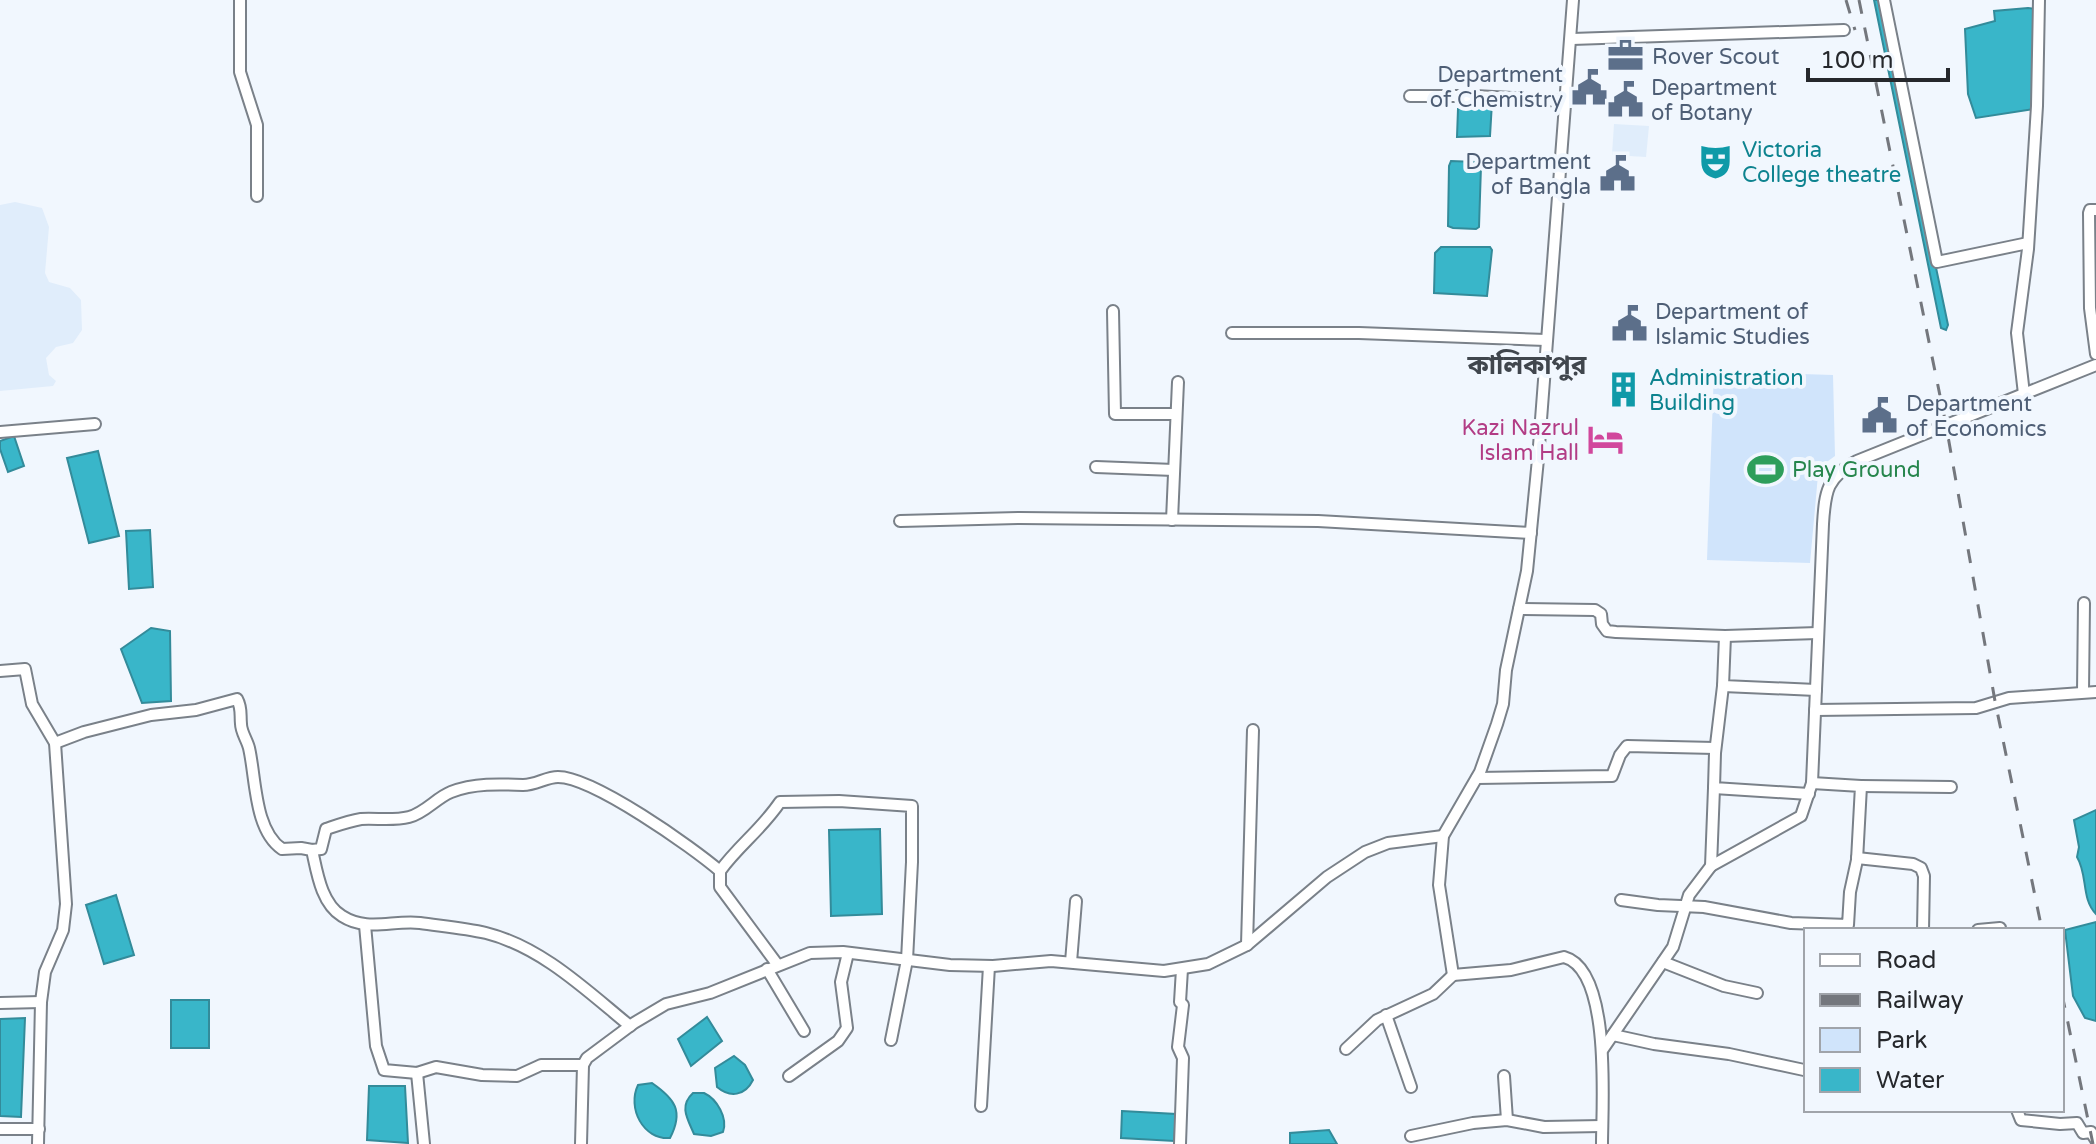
<svg xmlns="http://www.w3.org/2000/svg" width="2096" height="1144" font-family="'Varela Round','Noto Sans Bengali',sans-serif">
<rect width="100%" height="100%" fill="#f1f7fe"/>
<g fill="#e0edfb">
<polygon points="1614,124 1649,126 1646,157 1612,155"/>
<polygon points="15,202 42,208 49,227 45,273 49,282 70,288 81,300 82,330 73,343 56,347 46,358 49,375 56,381 53,386 0,391 0,205"/>
</g>
<polygon fill="#d0e4fb" points="1714,371 1833,375 1835,456 1824,464 1818,475 1810,563 1707,560"/>
<g fill="#39b6c9" stroke="#338b9a" stroke-width="2">
<polygon points="1874,0 1880,0 1948,325 1946,330 1941,328"/>
<polygon points="2028,8 2035,9 2034,109 1976,118 1968,94 1965,29 1995,21 1994,11"/>
<polygon points="1477,100 1492,102 1490,136 1457,137 1458,109 1473,108 1474,101"/>
<polygon points="1451,161 1476,162 1481,166 1479,227 1476,229 1453,228 1448,226 1449,166"/>
<polygon points="1441,247 1490,247 1492,250 1487,296 1434,293 1435,253"/>
<polygon points="14,436 24,466 8,472 0,449 0,441"/>
<polygon points="98,451 119,536 89,543 67,458"/>
<polygon points="150,530 153,587 129,589 126,531"/>
<polygon points="151,628 170,631 171,701 142,703 121,649"/>
<path d="M2096,810V914C2081,899 2088,875 2077,857L2079,847L2074,820Z"/>
<polygon points="880,829 882,914 831,916 829,830"/>
<polygon points="116,895 134,955 104,964 86,905"/>
<polygon points="2096,922 2096,1021 2085,1018 2073,996 2065,930"/>
<rect x="171" y="1000" width="38" height="48"/>
<polygon points="707,1017 722,1041 691,1066 678,1039"/>
<polygon points="25,1018 21,1117 0,1116 0,1019"/>
<path d="M734,1056L745,1065L753,1080C745,1096 730,1098 717,1087L715,1068Z"/>
<path d="M652,1083C675,1099 684,1111 670,1138C643,1140 627,1108 638,1085Z"/>
<polygon points="369,1086 405,1086 408,1143 367,1140"/>
<path d="M693,1093H704C717,1099 728,1118 723,1132L711,1136L694,1134C687,1118 679,1106 693,1093Z"/>
<polygon points="1122,1111 1176,1114 1174,1141 1121,1138"/>
<polygon points="1329,1130 1337,1144 1290,1144 1290,1133"/>
</g>
<g fill="none" stroke-linecap="round" stroke-linejoin="round">
<defs>
<g id="minor">
<polyline points="240,0 240,72 257,125 257,196"/>
<path d="M1573,0L1538,459L1527,571L1506,670L1503,704L1497,724L1480,772L1443,836L1439,885L1453,975L1511,970L1564,957C1612,970 1602,1105 1602,1144"/>
<polyline points="1884,0 1937,262 2028,243"/>
<polyline points="1572,39 1844,30"/>
<polyline points="1410,96 1475,96 1566,101"/>
<polyline points="2096,210 2090,210 2089,213 2090,308 2096,354"/>
<polyline points="1113,311 1115,414 1176,414"/>
<polyline points="1232,333 1359,333 1546,340"/>
<polyline points="2024,394 2017,333 2028,249 2037,106 2039,0"/>
<polyline points="0,432 95,424"/>
<polyline points="1096,467 1174,470"/>
<polyline points="1172,520 1178,382"/>
<polyline points="900,521 1020,518 1318,521 1531,533"/>
<polyline points="1519,609 1595,610 1601,614 1602,624 1607,631 1616,632 1725,636 1818,633"/>
<polyline points="1725,636 1723,686 1816,690"/>
<polyline points="0,671 25,669 32,704 55,743 66,904 63,930 45,972 41,1002 38,1144"/>
<polyline points="1723,686 1715,753 1714,788 1809,794"/>
<polyline points="2083,692 2084,603"/>
<polyline points="1815,710 1976,708 2009,698 2096,692"/>
<path d="M55,743L84,732L151,715L196,710L237,699C242,708 240,714 241,724C241,732 247,740 249,748C256,778 254,830 282,849L301,848L312,850C317,872 321,903 342,916C367,932 392,920 420,923C441,926 465,928 486,933C542,947 587,991 630,1026"/>
<polyline points="1477,778 1612,776 1620,755 1627,746 1715,748"/>
<polyline points="1861,786 1951,787"/>
<path d="M312,850L321,849L326,829C338,825 349,821 361,819C377,818 393,821 409,817C425,813 436,798 451,792C474,783 499,784 523,785C536,785 546,777 558,777C593,777 692,847 720,871V887L777,964"/>
<polyline points="1857,858 1913,864 1921,868 1924,876 1923,930"/>
<polyline points="1711,866 1714,788"/>
<path d="M720,871C739,845 761,830 780,802L839,801L912,806V862L907,960L891,1040"/>
<polyline points="1621,900 1658,905 1704,907 1791,923 1848,925 1850,892 1857,860 1861,786 1812,783"/>
<polyline points="365,925 376,1046 384,1070 417,1073 436,1067 482,1075 517,1076 541,1065 583,1065"/>
<polyline points="1978,930 2000,928"/>
<polyline points="1247,945 1253,730"/>
<polyline points="1071,962 1076,901"/>
<polyline points="1663,962 1724,986 1757,993"/>
<polyline points="767,969 804,1031"/>
<polyline points="0,1003 41,1002"/>
<polyline points="1386,1015 1411,1087"/>
<polyline points="1613,1035 1654,1044 1729,1054 1804,1070"/>
<polyline points="1346,1049 1377,1020 1433,994 1453,975"/>
<path d="M1603,1049L1673,947L1689,895L1711,866L1801,816L1812,783L1823,524C1825,491 1827,477 1857,461L2096,365"/>
<polyline points="417,1073 424,1144"/>
<polyline points="789,1076 838,1041 847,1028 841,982 848,953"/>
<polyline points="1504,1076 1507,1120"/>
<polyline points="981,1106 989,966"/>
<polyline points="2017,1110 2021,1120 2060,1124 2077,1123 2083,1133 2091,1132 2096,1140"/>
<polyline points="0,1129 39,1129"/>
<polyline points="1411,1136 1473,1123 1507,1120 1544,1127 1602,1126"/>
<polyline points="581,1144 583,1065 587,1058 634,1023 666,1004 710,993 810,953 843,952 950,965 993,966 1051,961 1164,971 1208,964 1247,945 1327,877 1365,852 1388,843 1443,836"/>
<polyline points="1180,1144 1183,1058 1178,1047 1183,1005 1180,1002 1182,969"/>
</g>
</defs>
<use href="#minor" stroke="#7a8189" stroke-width="14"/>
<use href="#minor" stroke="#fff" stroke-width="10"/>
<g stroke="#74777d" stroke-width="3" stroke-dasharray="14 14" stroke-linecap="butt">
<polyline points="1846,0 1855,30"/>
<polyline points="1859,0 1946,425 1995,701 2042,930"/>
<polyline points="2062,994 2093,1144"/>
</g>
</g>
<defs>
<symbol id="office-bare" viewBox="-9 -9 18 18"><path d="M-6-3h4V-5.5h4V-3h4V5H-6ZM-1-4.5V-3h2v-1.5ZM-6 0V1H6V0Z" fill="#5c6f8a" stroke="#f1f7fe" stroke-width="2.5" paint-order="stroke"/></symbol>
<symbol id="civic-bare" viewBox="-9 -9 18 18"><path d="M-.6-6.5H3V-4.5H.6V-3L4-1V1h2V6H-6V1h2V-1L-.6-3ZM-1.2 2.5V6h2.4V2.5Z" fill="#5c6f8a" stroke="#f1f7fe" stroke-width="2.5" paint-order="stroke"/></symbol>
<symbol id="theatre-bare" viewBox="-9 -9 18 18"><path d="M-5-5.5Q0-4 5-5.5V0Q5 5 0 6Q-5 5-5 0ZM-3.3-2.5H-1v1.5H-3.3ZM1-2.5H3.3v1.5H1ZM-2.8 1Q0 5.5 2.8 1Z" fill="#0f9aa8" stroke="#f1f7fe" stroke-width="2.5" paint-order="stroke"/></symbol>
<symbol id="building-bare" viewBox="-9 -9 18 18"><path d="M-4-6H4V6H1V3H-1V6H-4ZM-2.5-4.3h1.7v1.8h-1.7ZM.8-4.3h1.7v1.8H.8ZM-2.5-1h1.7V.8h-1.7ZM.8-1h1.7V.8H.8Z" fill="#0f9aa8" stroke="#f1f7fe" stroke-width="2.5" paint-order="stroke"/></symbol>
<symbol id="hotel-bare" viewBox="-9 -9 18 18"><path d="M-6-4.5h1.5V1H6V5H4.5V3h-9V5H-6ZM-4 0a1.8 1.8 0 1 1 3.6 0ZM.5 0V-2.5h3Q6-2.5 6 0Z" fill="#d1479c" stroke="#f1f7fe" stroke-width="2.5" paint-order="stroke"/></symbol>
<symbol id="stadium-bare" viewBox="-9 -9 18 18"><path d="M0-5a6.5 5 0 1 0 0 10a6.5 5 0 1 0 0-10ZM-3.5-1.8h7v3.6h-7Z" fill="#2e9e5b" stroke="#f1f7fe" stroke-width="2.5" paint-order="stroke"/></symbol>
</defs>
<g fill-rule="evenodd">
<use href="#office-bare" x="1600" y="30" width="51" height="51"/>
<use href="#civic-bare" x="1564" y="62" width="51" height="51"/>
<use href="#civic-bare" x="1600" y="74" width="51" height="51"/>
<use href="#theatre-bare" x="1690" y="136" width="51" height="51"/>
<use href="#civic-bare" x="1592" y="148" width="51" height="51"/>
<use href="#civic-bare" x="1604" y="298" width="51" height="51"/>
<use href="#building-bare" x="1598" y="364" width="51" height="51"/>
<use href="#civic-bare" x="1854" y="390" width="51" height="51"/>
<use href="#hotel-bare" x="1580" y="414" width="51" height="51"/>
<use href="#stadium-bare" x="1740" y="444" width="51" height="51"/>
</g>
<g text-anchor="middle" stroke-width="8" stroke-linejoin="round" paint-order="stroke">
<g font-size="22" fill="#4e5e75" stroke="#f1f7fe" text-anchor="start">
<text x="1652" y="64">Rover Scout</text>
<text x="1563" y="82" text-anchor="end">Department<tspan x="1563" dy="25">of Chemistry</tspan></text>
<text x="1651" y="95">Department<tspan x="1651" dy="25">of Botany</tspan></text>
<text x="1591" y="169" text-anchor="end">Department<tspan x="1591" dy="25">of Bangla</tspan></text>
<text x="1655" y="319">Department of<tspan x="1655" dy="25">Islamic Studies</tspan></text>
<text x="1906" y="411">Department<tspan x="1906" dy="25">of Economics</tspan></text>
</g>
<g font-size="22" fill="#0d838f" stroke="#f1f7fe" text-anchor="start">
<text x="1742" y="157">Victoria<tspan x="1742" dy="25">College theatre</tspan></text>
<text x="1649" y="385">Administration<tspan x="1649" dy="25">Building</tspan></text>
</g>
<g font-size="22" fill="#b23c85" stroke="#f1f7fe" text-anchor="end">
<text x="1579" y="435">Kazi Nazrul<tspan x="1579" dy="25">Islam Hall</tspan></text>
</g>
<g font-size="22" fill="#27864d" stroke="#f1f7fe" text-anchor="start">
<text x="1792" y="477">Play Ground</text>
</g>
<g font-size="26" font-weight="bold" fill="#40464d" stroke="#f1f7fe">
<text x="1527" y="374">কালিকাপুর</text>
</g>
</g>
<rect x="1804" y="928" width="260" height="184" fill="#f1f7fe" stroke="#a0a4aa" stroke-width="2"/>
<rect x="1820" y="954" width="40" height="12" fill="#ffffff" stroke="#a0a4aa" stroke-width="2"/>
<text x="1876" y="968" font-size="24" fill="#26282c">Road</text>
<rect x="1820" y="994" width="40" height="12" fill="#74777d" stroke="#a0a4aa" stroke-width="2"/>
<text x="1876" y="1008" font-size="24" fill="#26282c">Railway</text>
<rect x="1820" y="1028" width="40" height="24" fill="#d0e4fb" stroke="#a0a4aa" stroke-width="2"/>
<text x="1876" y="1048" font-size="24" fill="#26282c">Park</text>
<rect x="1820" y="1068" width="40" height="24" fill="#39b6c9" stroke="#a0a4aa" stroke-width="2"/>
<text x="1876" y="1088" font-size="24" fill="#26282c">Water</text>
<path d="M1808 68v12h140v-12" fill="none" stroke="#26282c" stroke-width="4"/>
<text x="1820" y="68" font-size="24" fill="#26282c" stroke="#f1f7fe" stroke-width="6" paint-order="stroke">100 m</text>
</svg>
